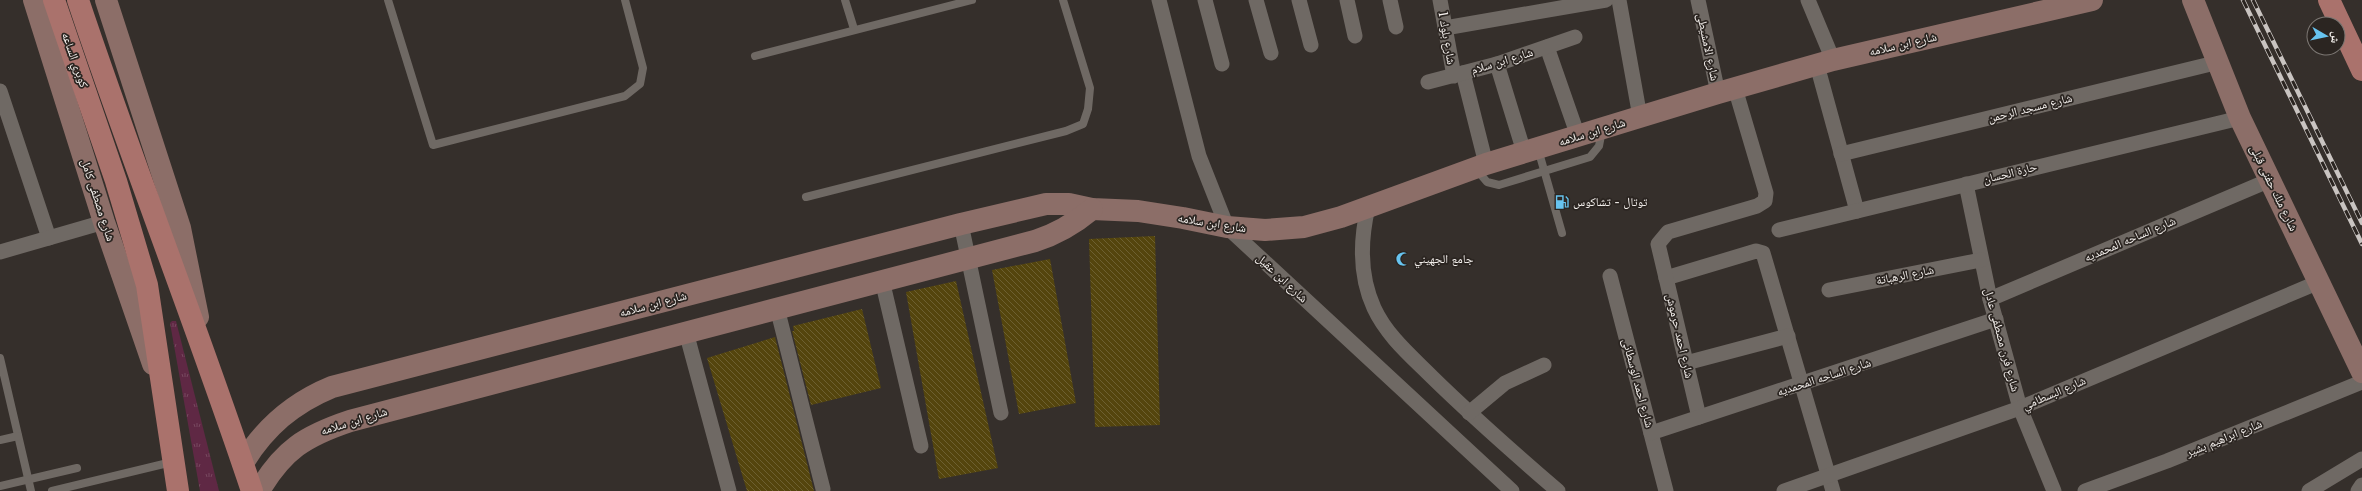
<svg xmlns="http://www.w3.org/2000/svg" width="2362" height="491" font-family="'Libre Baskerville','Noto Naskh Arabic',serif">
<defs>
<pattern id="grass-tufts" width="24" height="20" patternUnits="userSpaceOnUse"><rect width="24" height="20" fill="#5f2844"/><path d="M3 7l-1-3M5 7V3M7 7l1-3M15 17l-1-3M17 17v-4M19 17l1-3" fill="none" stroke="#77485f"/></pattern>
<pattern id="building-back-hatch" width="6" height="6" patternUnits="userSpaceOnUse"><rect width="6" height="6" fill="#54450d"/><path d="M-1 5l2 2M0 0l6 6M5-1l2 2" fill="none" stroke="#6d6031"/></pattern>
</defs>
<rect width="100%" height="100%" fill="#352f2b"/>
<polygon fill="url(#grass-tufts)" points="172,321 176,321 219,491 200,491 170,323"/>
<g fill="url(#building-back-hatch)">
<polygon points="1155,236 1160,425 1095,427 1089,239"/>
<polygon points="1050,259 1076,403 1019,414 992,270"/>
<polygon points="956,281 998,468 939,479 906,292"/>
<polygon points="862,309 881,388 811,405 792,331 794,331 793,326"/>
<polygon points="775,337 814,491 747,491 707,358"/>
</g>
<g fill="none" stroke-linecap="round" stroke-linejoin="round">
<g stroke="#6f6964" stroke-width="8">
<polyline points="388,0 433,145 625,96 640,84 643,68 625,0"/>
<polyline points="845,0 854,29"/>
<polyline points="755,56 972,0"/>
<polyline points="1538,149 1562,233"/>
<polyline points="1476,169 1487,182 1499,185 1590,157 1599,146 1602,130"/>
<polyline points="806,197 1066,131 1083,124 1088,109 1090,88 1063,0"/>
<polyline points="0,358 31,491"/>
<polyline points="0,440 18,436"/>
<polyline points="0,486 77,468"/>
<polyline points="52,491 172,462"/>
</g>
<g stroke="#6f6964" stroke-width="15">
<polyline points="1159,0 1199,156 1227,227 1512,491"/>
<polyline points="1205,0 1222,64"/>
<polyline points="1256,0 1271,53"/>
<polyline points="1299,0 1311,45"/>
<polyline points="1347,0 1355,36"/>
<polyline points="1390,0 1396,27"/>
<polyline points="1440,0 1454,76"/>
<polyline points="1619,0 1640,117"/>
<polyline points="1698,0 1718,93"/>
<polyline points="1808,0 1833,60"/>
<polyline points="1445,28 1606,0"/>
<polyline points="1547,47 1578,136"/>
<polyline points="1497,64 1524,152"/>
<polyline points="1817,65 1857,211"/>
<polyline points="1463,73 1486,164"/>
<polyline points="1428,82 1497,64 1575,37"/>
<polyline points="0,91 49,238"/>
<polyline points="1841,154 2219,62"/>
<polyline points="1966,184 1990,299 2020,408 2054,491"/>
<path d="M1368,207C1360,241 1359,275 1374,308C1387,336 1411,356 1432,377C1473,417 1515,454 1558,491"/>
<polyline points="961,224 1001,413"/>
<polyline points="1779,230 2240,118"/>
<polyline points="0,252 104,222"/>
<polyline points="1610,276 1666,491"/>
<polyline points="1666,278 1756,251 1763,253 1833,491"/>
<polyline points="882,280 921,446"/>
<polyline points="1829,290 1981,260"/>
<polyline points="1990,299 2270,180"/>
<polyline points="777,308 823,489"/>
<polyline points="686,332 729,491"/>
<polyline points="1686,363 1788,336"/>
<polyline points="1469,413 1505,383 1544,365"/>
<polyline points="1699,417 1658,244 1668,232 1757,206 1765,201 1766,193 1735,88"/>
<polyline points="1651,433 1996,319"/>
<polyline points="1784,491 2020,408 2319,282"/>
<polyline points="2085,491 2167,461 2362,382"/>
<polyline points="2309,491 2362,459"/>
<polyline points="2358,491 2362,485"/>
</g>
<g stroke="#8c6e68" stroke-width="22">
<polyline points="34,0 104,222 153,364"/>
<polyline points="106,0 180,228 198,317"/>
<polyline points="2193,0 2240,118 2362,372"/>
<path d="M243,463C265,427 293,403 332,387L961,224L1046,204H1069L1092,209L1138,211L1183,218L1227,227L1265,230L1304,227L1341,217L1486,164L1718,93L1833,60L2092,0"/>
<path d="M259,491C283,450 305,436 350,421L1035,241C1057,234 1074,224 1092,209"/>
</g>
<g stroke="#aa726c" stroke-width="22">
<polyline points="54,0 116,181 147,285 178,491"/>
<path d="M78,0C133,165 197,326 252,491"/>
<polyline points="2329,0 2362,70"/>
</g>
<defs>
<g id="rail">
<polyline points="2243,0 2362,244"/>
<polyline points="2253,0 2362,223"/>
</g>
</defs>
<use href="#rail" stroke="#c9c4c1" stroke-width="4.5"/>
<use href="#rail" stroke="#2b2521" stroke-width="3" stroke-dasharray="9" stroke-linecap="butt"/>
</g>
<defs>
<symbol id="fuel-bare" viewBox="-9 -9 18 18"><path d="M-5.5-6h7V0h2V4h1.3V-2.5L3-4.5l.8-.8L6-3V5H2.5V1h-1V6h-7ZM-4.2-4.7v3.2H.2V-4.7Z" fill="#67c4f0" stroke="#2b2521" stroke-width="2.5" paint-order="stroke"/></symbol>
<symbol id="mosque-bare" viewBox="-9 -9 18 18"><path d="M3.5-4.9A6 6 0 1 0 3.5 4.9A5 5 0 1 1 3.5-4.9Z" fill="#67c4f0" stroke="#2b2521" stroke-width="2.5" paint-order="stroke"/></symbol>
</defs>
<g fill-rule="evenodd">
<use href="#fuel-bare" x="1552" y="192" width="20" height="20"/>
<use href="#mosque-bare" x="1393" y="249" width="20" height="20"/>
</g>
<g text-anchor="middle" stroke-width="3.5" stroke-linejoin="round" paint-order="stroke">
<g font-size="12" fill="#f5f1ee" stroke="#2b2521">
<text transform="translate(1447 38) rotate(80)" y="4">شارع بلوك 1</text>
<text transform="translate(1903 44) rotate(-13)" y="4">شارع ابن سلامه</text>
<text transform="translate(1708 47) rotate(78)" y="4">شارع الامشيطى</text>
<text transform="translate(75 60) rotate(71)" y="4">كوبري الساعه</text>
<text transform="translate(1502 61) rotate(-17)" y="4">شارع ابن سلام</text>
<text transform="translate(2030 108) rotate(-14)" y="4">شارع مسجد الرحمن</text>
<text transform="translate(1592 132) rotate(-17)" y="4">شارع ابن سلامه</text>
<text transform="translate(2010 173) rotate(-14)" y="4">حارة الحسان</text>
<text transform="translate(2274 188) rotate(64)" y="4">شارع ملك حفنى قبلى</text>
<text transform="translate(98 200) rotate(72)" y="4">شارع مصطفى كامل</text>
<text transform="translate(1212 223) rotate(9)" y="4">شارع ابن سلامه</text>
<text transform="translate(2130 239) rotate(-23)" y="4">شارع الساحه المحمديه</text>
<text transform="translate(1905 275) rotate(-11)" y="4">شارع الرهباتة</text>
<text transform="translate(1282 278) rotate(43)" y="4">شارع ابن عقيل</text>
<text transform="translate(653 304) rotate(-15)" y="4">شارع ابن سلامه</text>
<text transform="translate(1680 336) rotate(77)" y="4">شارع احمد حرموش</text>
<text transform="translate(2002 340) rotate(75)" y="4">شارع فرن مصطفى عادل</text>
<text transform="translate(1824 377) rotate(-18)" y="4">شارع الساحه المحمديه</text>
<text transform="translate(1638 383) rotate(75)" y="4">شارع احمد الوسطانى</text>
<text transform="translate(2054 393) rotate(-23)" y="4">شارع البسطامي</text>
<text transform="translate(354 421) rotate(-17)" y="4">شارع ابن سلامه</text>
<text transform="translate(2224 438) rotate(-22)" y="4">شارع ابراهيم بشير</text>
</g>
<g font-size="12" fill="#f5f1ee" stroke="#2b2521" text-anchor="start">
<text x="1573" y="206">توتال - تشاكوس</text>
<text x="1414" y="263">جامع الجهيني</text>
</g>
</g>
<g transform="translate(2326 36) rotate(99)"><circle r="19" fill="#2b2521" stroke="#7c7773"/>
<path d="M0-3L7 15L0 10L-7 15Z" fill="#67c4f0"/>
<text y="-6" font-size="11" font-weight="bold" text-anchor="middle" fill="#f5f1ee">ش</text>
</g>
</svg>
